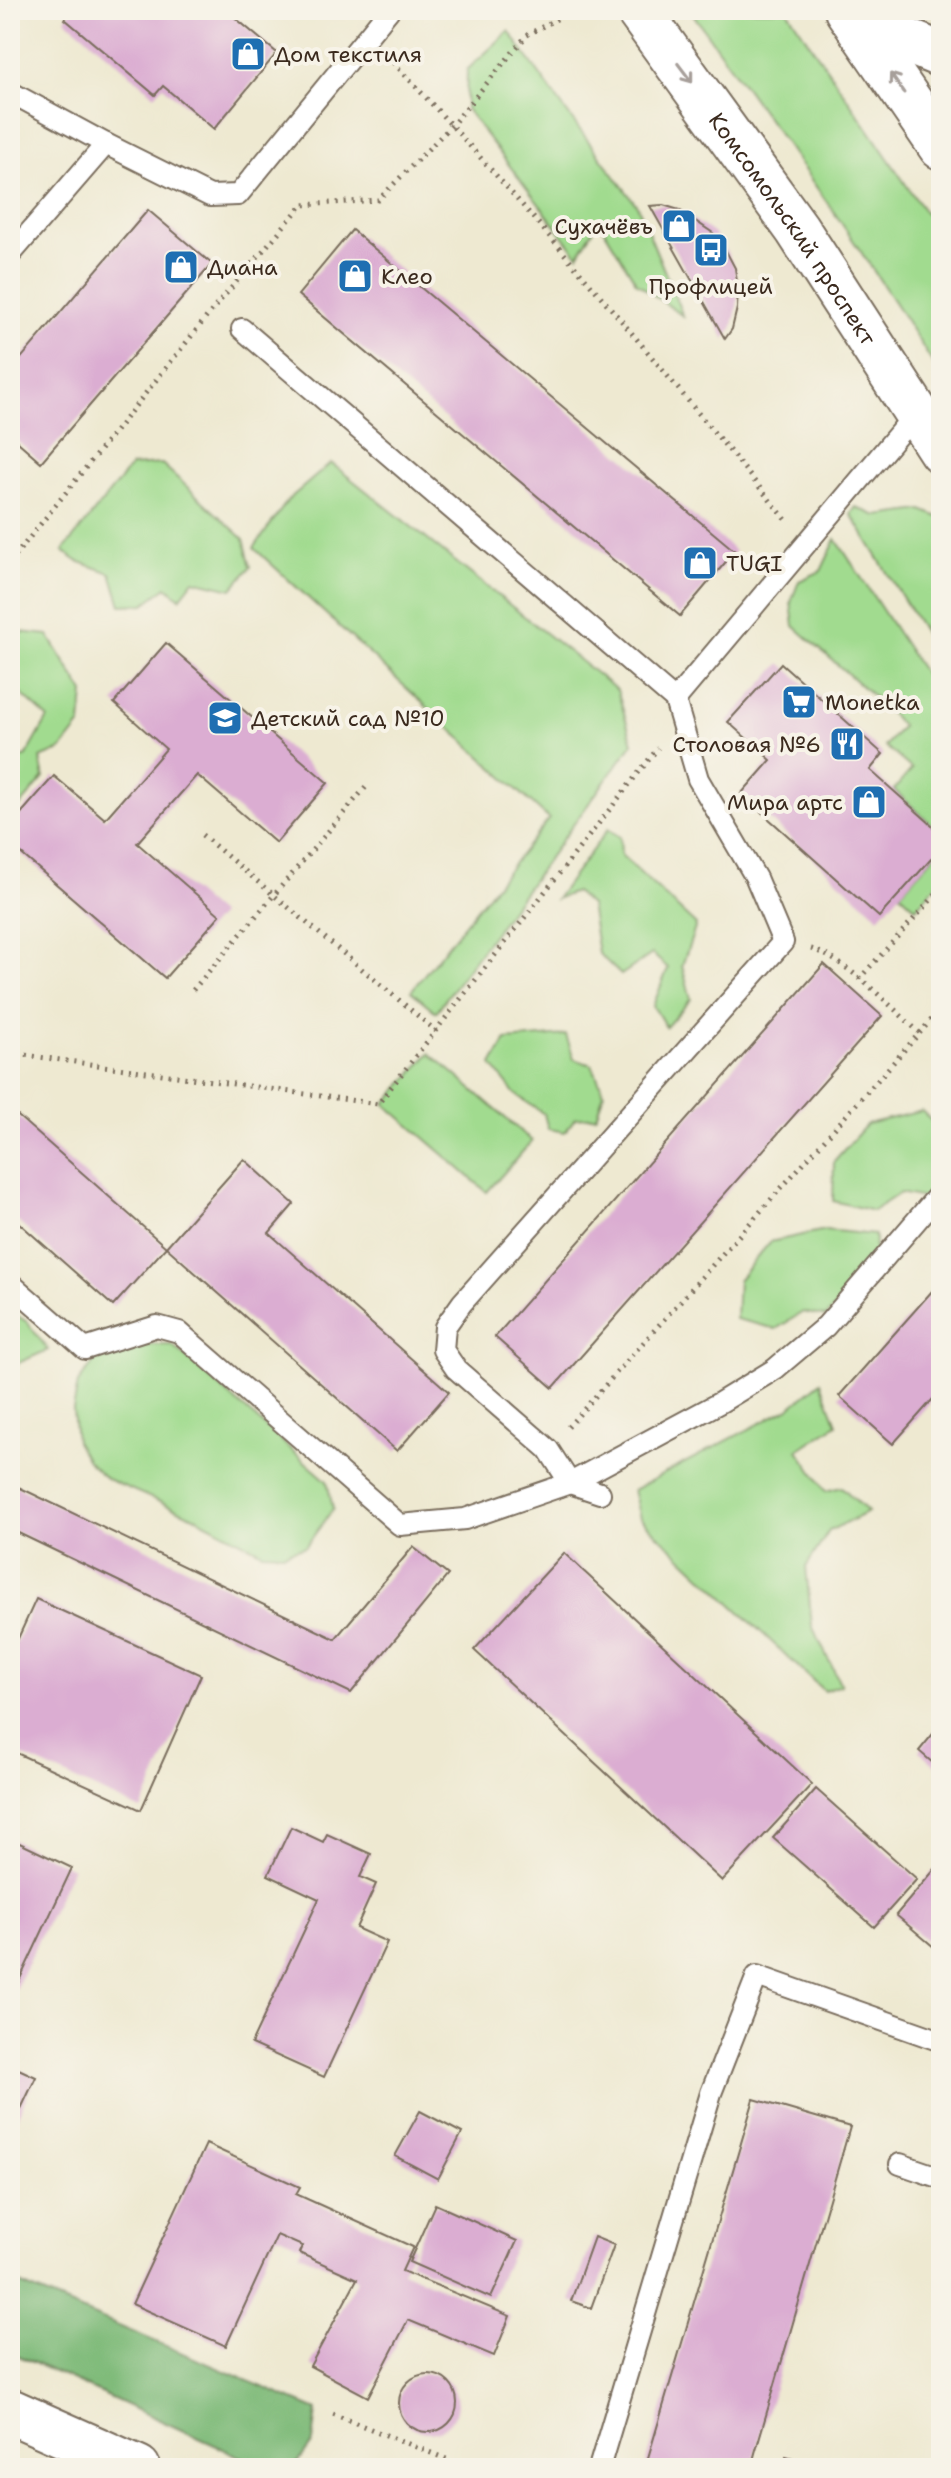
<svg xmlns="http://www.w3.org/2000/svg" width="951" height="2478" font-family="'Shantell Sans',sans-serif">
<rect width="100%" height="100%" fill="#f7f3e8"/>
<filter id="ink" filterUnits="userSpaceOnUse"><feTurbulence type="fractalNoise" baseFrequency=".0125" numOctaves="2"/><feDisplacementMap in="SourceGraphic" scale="16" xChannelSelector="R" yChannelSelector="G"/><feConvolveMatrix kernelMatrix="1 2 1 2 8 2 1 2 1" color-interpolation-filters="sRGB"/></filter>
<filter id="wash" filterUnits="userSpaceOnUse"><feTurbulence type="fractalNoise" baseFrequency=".006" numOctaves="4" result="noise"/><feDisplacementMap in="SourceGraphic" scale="32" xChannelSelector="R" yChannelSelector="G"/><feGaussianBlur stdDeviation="1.8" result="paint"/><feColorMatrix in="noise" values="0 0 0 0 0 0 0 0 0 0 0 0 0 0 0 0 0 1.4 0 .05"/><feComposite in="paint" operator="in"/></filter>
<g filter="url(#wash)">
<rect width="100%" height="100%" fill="#eee9d1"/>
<g fill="#a1db8f" stroke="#6e8256" stroke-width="2">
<path d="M690,10H787L941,236V377C865,250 776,131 690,10Z"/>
<polygon points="509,31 562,106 638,207 683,316 636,282 599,221 578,255 466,109 467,70"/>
<polygon points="331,463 617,690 633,743 436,1012 411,991 549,819 254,548 288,500"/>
<polygon points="162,464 244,539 251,567 232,589 194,580 180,598 167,587 144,604 121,605 111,573 77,561 63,551 131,466"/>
<polygon points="856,507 877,516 922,510 941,518 941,660 851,514"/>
<polygon points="836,539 941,700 941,833 894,790 912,769 885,746 902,726 875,698 794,626 791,602 799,581 821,571"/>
<polygon points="11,631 48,635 84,693 81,724 61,750 40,758 44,778 10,818 10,757 26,757 48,718 17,690 10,687"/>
<polygon points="608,829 620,837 621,855 696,925 682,966 691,999 666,1027 653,1006 668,968 652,954 621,975 598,953 590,905 575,892 556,899"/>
<polygon points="941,848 941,879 916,908 900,893"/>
<polygon points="566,1035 574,1059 592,1065 604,1093 596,1116 575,1118 565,1132 548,1129 544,1114 515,1094 492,1065 506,1040"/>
<polygon points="430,1053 532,1141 487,1192 385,1104"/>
<polygon points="922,1111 941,1132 941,1178 923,1198 900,1193 873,1211 833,1201 834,1161 867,1124"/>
<polygon points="825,1230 875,1235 874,1264 826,1317 803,1312 776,1329 736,1319 738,1280 770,1242"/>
<polygon points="10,1311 27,1322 48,1350 18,1363 10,1386"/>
<polygon points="131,1345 172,1345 327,1481 333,1509 306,1546 284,1553 262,1552 197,1518 107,1479 87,1461 76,1442 73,1410 78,1383 98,1357"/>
<polygon points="821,1382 837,1424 798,1450 826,1491 842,1487 868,1512 829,1531 806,1567 812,1626 841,1685 824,1691 640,1518 633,1490 789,1408"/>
</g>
<polygon fill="#80bb7a" stroke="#5e724c" stroke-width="2" points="10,2280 317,2410 313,2442 294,2468 265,2468 10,2352"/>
<g id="blocks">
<g fill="#dbadd2">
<polygon points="72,10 226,10 277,53 214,129 163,86 155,95 65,19"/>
<polygon points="663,205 679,210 713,233 725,249 735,268 738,289 737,308 732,329 725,339 650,206"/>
<polygon points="148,210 212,264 41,462 10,435 10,371"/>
<polygon points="352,230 735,551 680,616 298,295"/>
<polygon points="166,643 328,783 276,843 197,775 137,843 220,915 165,978 10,844 10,826 54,776 105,819 166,749 114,703"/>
<polygon points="781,663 883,754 870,770 941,833 941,848 879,917 741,794 771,760 728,722"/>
<polygon points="824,964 882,1016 553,1388 495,1337"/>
<polygon points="10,1109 166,1247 113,1306 10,1215"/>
<polygon points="244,1159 294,1204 269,1233 449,1392 397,1451 166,1247"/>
<polygon points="941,1281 941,1390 893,1444 839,1396"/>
<polygon points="10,1483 335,1639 413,1547 448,1575 351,1693 10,1529"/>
<polygon points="564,1553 812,1784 722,1881 474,1650"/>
<polygon points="36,1599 201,1675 141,1810 10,1750 10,1656"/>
<polygon points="941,1724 941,1770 919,1751"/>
<polygon points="816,1789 917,1879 874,1927 773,1838"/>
<polygon points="10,1827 15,1830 11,1839 72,1868 10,2000"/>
<polygon points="291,1827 323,1842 327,1834 371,1854 360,1877 376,1884 356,1928 387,1942 324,2077 251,2044 319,1899 268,1875"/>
<polygon points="941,1862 941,1953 896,1915"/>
<polygon points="10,2065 36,2077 10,2132"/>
<polygon points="754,2099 850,2127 755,2453 751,2468 645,2468"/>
<polygon points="420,2111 462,2133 438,2179 395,2156"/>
<polygon points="206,2144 300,2187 296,2194 413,2247 402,2271 510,2316 494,2356 408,2320 368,2397 310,2366 357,2279 299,2253 302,2246 277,2235 226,2346 132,2304"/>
<polygon points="435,2204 517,2241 491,2298 409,2262"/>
<polygon points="594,2237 614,2245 591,2308 571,2301"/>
<circle cx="428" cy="2403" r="29"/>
<polygon points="786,2456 824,2467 824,2468 783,2468"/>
</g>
</g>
</g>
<g filter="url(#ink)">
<use href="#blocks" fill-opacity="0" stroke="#7a6d5d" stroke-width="2"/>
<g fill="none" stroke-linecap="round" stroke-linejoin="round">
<defs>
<g id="service">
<polyline points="10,92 106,144"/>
<polyline points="10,255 106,144 210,196 238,195 389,10"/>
<polyline points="242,329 675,700 698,779 756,878 783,942 462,1303 445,1327 443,1350 456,1369 548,1449 570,1483 600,1493"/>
<polyline points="675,700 917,412"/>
<polyline points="10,1283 85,1349 157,1326 179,1332 400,1525 465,1519 570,1483 721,1402 775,1369 826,1326 941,1192"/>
<polyline points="900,2164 941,2178"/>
<polyline points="599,2468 711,2093 757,1976 941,2041"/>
</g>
<polyline id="secondary" points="857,10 888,33 941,55"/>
<g id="primary">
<path id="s1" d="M638,10L797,229L941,451"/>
<polyline points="847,10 941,147"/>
<polyline points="10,2411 138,2468"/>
</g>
</defs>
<use href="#service" stroke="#7a6d5d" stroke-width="24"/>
<use href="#secondary" stroke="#7a6d5d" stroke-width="48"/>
<use href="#primary" stroke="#7a6d5d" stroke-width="48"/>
<g stroke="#7a6d5d" stroke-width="5" stroke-dasharray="2 6" stroke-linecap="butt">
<path d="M388,57C528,205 658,364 788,522"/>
<polyline points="10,562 214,308 302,205 378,200 452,125 527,35 573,10"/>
<polyline points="202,835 436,1031"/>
<path d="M811,949C846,959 891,1007 920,1033"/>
<polyline points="859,979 941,889"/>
<polyline points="193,990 366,787"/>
<polyline points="10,1053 378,1104 658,748"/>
<polyline points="568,1427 941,1009"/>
<polyline points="333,2414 469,2468"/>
</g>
<use href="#service" stroke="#fff" stroke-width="20"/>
<use href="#secondary" stroke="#fff" stroke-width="44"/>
<use href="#primary" stroke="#fff" stroke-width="44"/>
</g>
<defs><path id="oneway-shaft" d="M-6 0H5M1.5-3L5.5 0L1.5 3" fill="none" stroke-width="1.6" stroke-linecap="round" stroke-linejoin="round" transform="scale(2)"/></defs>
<g stroke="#a79f9a">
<use href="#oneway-shaft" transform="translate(685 73) rotate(53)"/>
<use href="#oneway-shaft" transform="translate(897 83) rotate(-125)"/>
</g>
</g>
<defs>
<symbol id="shop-square" viewBox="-11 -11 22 22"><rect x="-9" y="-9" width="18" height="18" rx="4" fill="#1f6fb2" stroke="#f7f3e8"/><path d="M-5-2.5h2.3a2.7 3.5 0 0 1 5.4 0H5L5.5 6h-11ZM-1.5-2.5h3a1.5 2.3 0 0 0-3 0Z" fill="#fff"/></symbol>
<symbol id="bus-square" viewBox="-11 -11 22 22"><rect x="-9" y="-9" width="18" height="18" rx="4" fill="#1f6fb2" stroke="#f7f3e8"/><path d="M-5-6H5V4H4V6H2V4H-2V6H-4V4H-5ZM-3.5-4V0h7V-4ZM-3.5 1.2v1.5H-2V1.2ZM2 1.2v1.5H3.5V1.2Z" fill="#fff"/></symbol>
<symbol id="supermarket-square" viewBox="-11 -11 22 22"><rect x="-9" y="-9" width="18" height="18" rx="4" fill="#1f6fb2" stroke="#f7f3e8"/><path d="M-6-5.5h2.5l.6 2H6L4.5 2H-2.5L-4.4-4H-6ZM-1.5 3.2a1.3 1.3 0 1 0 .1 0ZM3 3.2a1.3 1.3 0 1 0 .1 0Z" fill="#fff"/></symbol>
<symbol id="school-square" viewBox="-11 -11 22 22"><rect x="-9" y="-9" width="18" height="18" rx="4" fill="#1f6fb2" stroke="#f7f3e8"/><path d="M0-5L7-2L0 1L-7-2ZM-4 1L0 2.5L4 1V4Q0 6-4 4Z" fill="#fff"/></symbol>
<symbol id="restaurant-square" viewBox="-11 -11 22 22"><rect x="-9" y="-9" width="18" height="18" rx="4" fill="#1f6fb2" stroke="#f7f3e8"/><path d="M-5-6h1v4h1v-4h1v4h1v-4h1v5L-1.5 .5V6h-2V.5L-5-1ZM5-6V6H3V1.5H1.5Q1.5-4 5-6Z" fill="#fff"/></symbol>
</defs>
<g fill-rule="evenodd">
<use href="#shop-square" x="228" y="34" width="40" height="40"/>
<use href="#shop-square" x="659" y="206" width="40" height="40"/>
<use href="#bus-square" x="691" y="230" width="40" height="40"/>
<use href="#shop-square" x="161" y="247" width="40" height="40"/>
<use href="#shop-square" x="335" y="256" width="40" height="40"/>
<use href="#shop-square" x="680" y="543" width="40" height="40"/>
<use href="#supermarket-square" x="779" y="682" width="40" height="40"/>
<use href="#school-square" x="205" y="698" width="40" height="40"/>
<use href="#restaurant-square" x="827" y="724" width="40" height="40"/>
<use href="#shop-square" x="849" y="782" width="40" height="40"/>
</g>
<g text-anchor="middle" stroke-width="8" stroke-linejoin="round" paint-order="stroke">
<g font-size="22" fill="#3b2a1e" stroke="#f7f3e8" text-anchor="start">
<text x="274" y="62">Дом текстиля</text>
<text x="653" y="234" text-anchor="end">Сухачёвъ</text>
<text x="207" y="275">Диана</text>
<text x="381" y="284">Клео</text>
<text x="711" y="294" text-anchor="middle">Профлицей</text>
<text x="726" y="571">TUGI</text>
<text x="825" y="710">Monetka</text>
<text x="251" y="726">Детский сад №10</text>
<text x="821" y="752" text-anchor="end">Столовая №6</text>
<text x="843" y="810" text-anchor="end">Мира артс</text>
</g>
<g font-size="22" fill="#3b2a1e" stroke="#f7f3e8">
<text dy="8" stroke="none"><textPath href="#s1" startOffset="268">Комсомольский проспект</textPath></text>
</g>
</g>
<rect width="951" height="2478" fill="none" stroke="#f7f3e8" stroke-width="40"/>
</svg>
